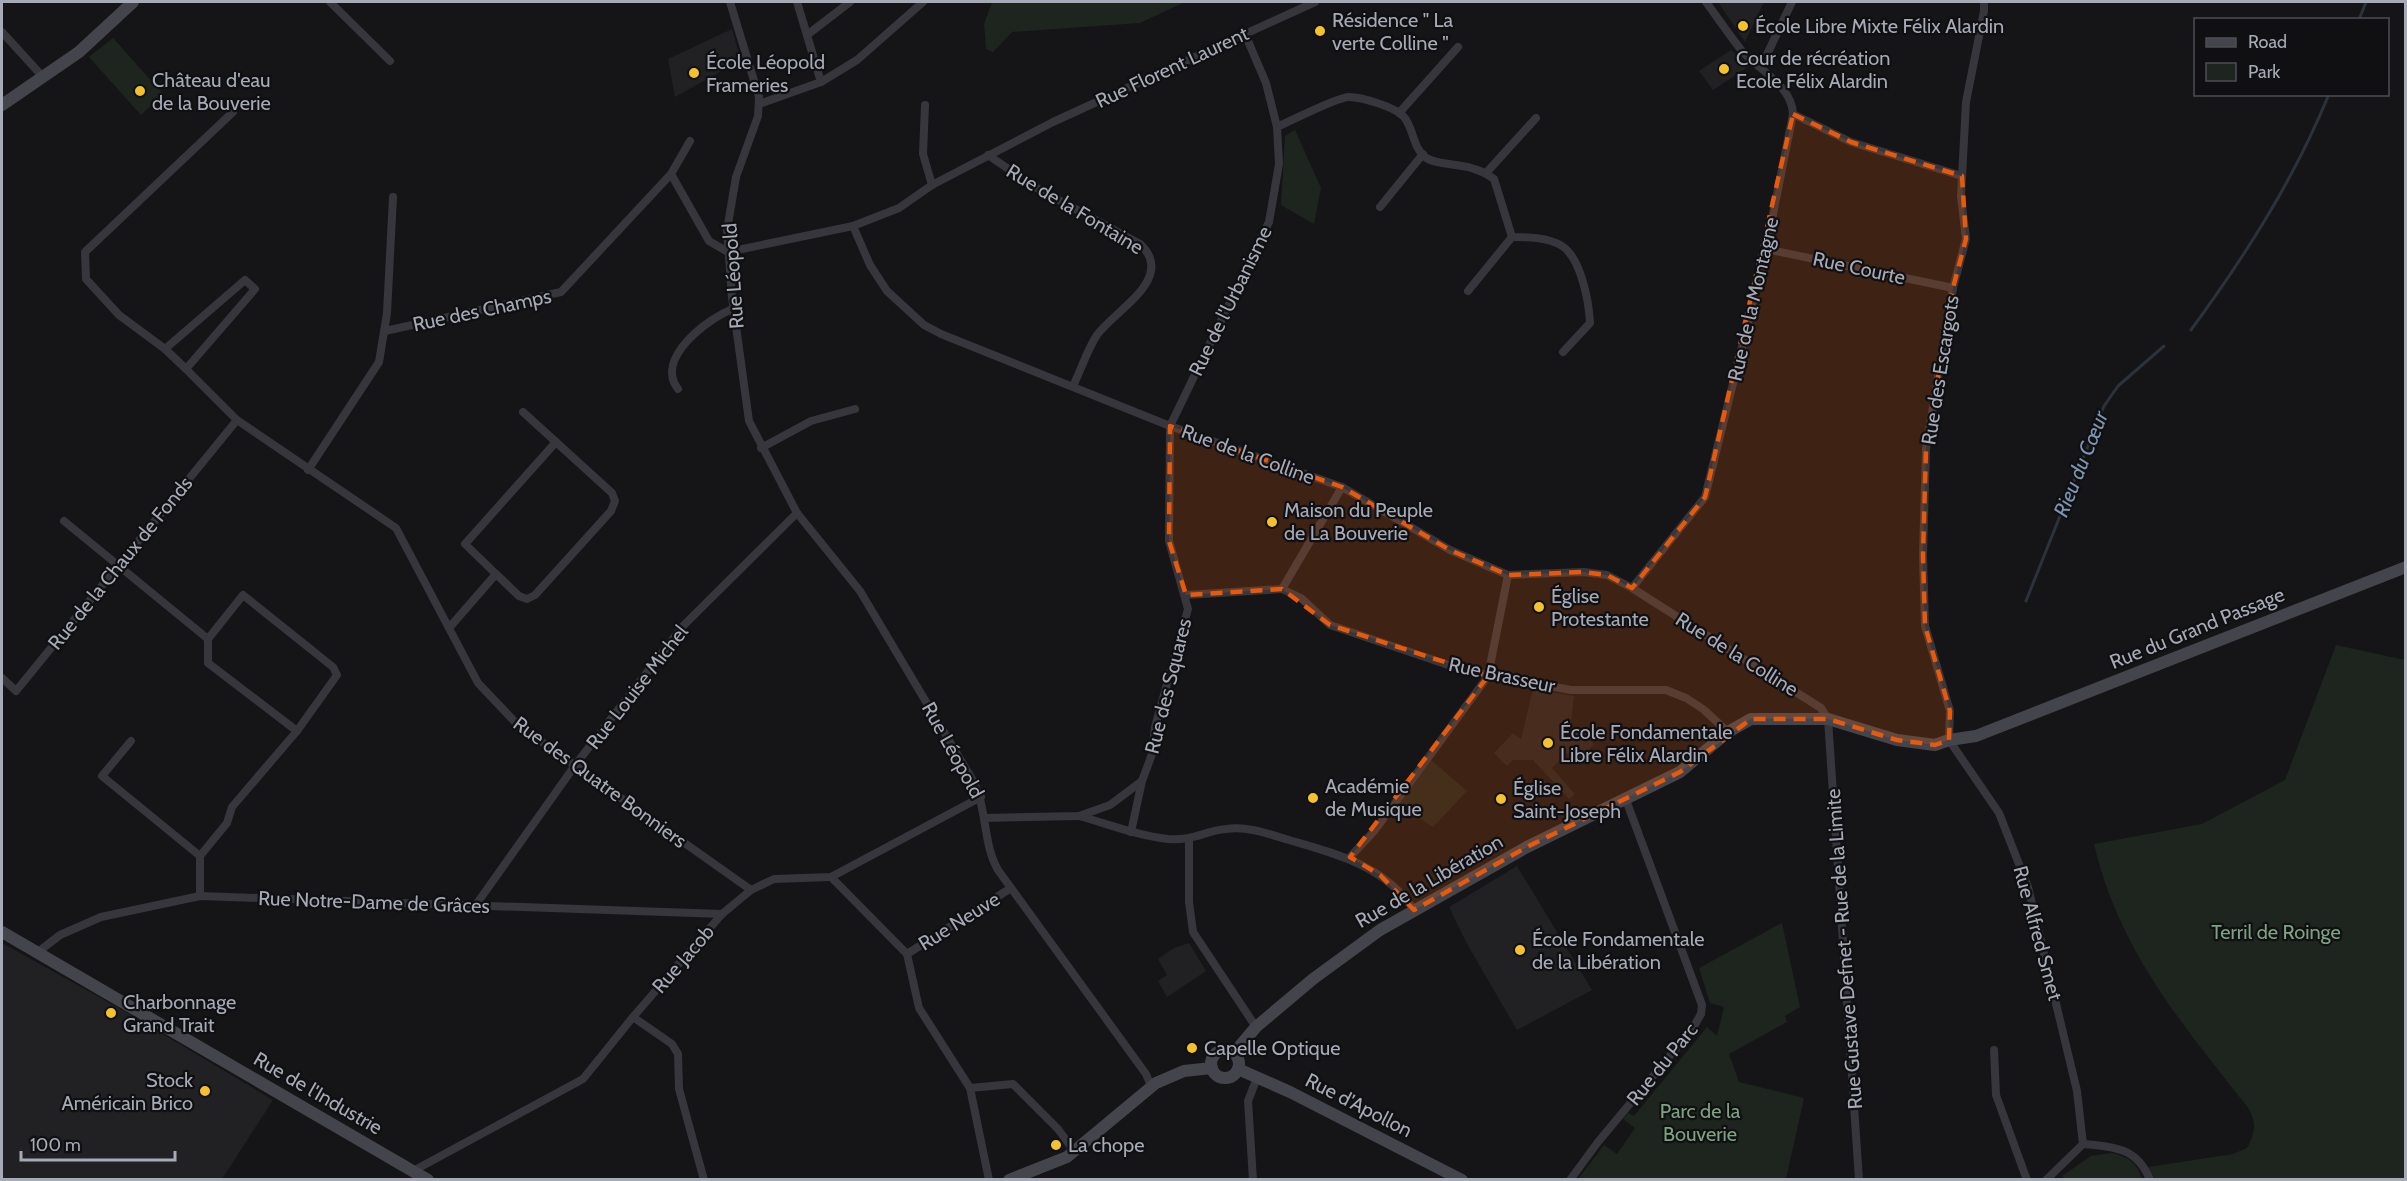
<svg xmlns="http://www.w3.org/2000/svg" width="2407" height="1181" font-family="Cabin,sans-serif">
<rect width="100%" height="100%" fill="#151517"/>
<g fill="#212124">
<polygon points="1718,2 1764,2 1745,42"/>
<polygon points="732,29 741,60 675,97 668,59"/>
<polygon points="1731,50 1749,66 1713,90 1699,71"/>
<polygon points="1533,689 1574,696 1569,740 1578,732 1594,744 1578,762 1567,753 1552,768 1575,794 1569,799 1533,760 1513,760 1507,766 1494,753 1513,733 1521,739"/>
<polygon points="1517,866 1592,990 1517,1030 1466,942 1449,907"/>
<polygon points="2,943 126,1012 273,1100 222,1179 2,1179"/>
<polygon points="1189,943 1206,971 1167,997 1158,981 1167,975 1158,959 1174,948"/>
</g>
<g fill="#1d251e">
<polygon points="992,2 1185,2 1140,23 1012,32 993,52 986,49 984,24"/>
<polygon points="113,38 163,94 141,115 89,57"/>
<polygon points="1295,130 1321,188 1314,224 1281,205 1285,136"/>
<path d="M2336,645L2405,660V1179H2147L2142,1168L2233,1154L2247,1148C2255,1133 2257,1124 2249,1109C2183,1025 2119,951 2094,844L2202,824L2285,780Z"/>
<polygon points="1431,760 1467,791 1433,827 1398,804"/>
<polygon points="1782,923 1800,1007 1785,1016 1787,1022 1729,1054 1739,1082 1804,1098 1786,1179 1578,1179 1604,1145 1617,1154 1635,1128 1623,1119 1628,1113 1634,1116 1707,1027 1717,1036 1724,1007 1710,1003 1699,968"/>
<path d="M2111,1153C2128,1156 2137,1163 2142,1179L2065,1180L2062,1176L2091,1156Z"/>
</g>
<g fill="none" stroke-linecap="round" stroke-linejoin="round">
<g stroke="#2b323b" stroke-width="3">
<polyline points="2359,20 2366,2"/>
<path d="M2191,330C2245,256 2294,180 2329,94"/>
<polyline points="2026,601 2104,406 2118,386 2164,346"/>
</g>
<g stroke="#36363c" stroke-width="8">
<polyline points="330,2 390,61"/>
<path d="M730,2L759,97L758,116L736,177L727,230L732,297L749,421L797,513L860,591L972,779C988,808 982,842 998,870L1146,1074L1151,1086"/>
<polyline points="797,2 821,82"/>
<polyline points="1984,2 1984,11 1966,102 1961,196 1966,239 1953,288 1926,449 1923,555 1925,626 1950,711 1949,740 1999,813 2028,887 2077,1091 2083,1144"/>
<polyline points="2,32 43,77"/>
<polyline points="807,35 850,2"/>
<polyline points="1761,67 1792,2"/>
<polyline points="759,104 821,82 857,60 923,2"/>
<polyline points="925,105 923,154 932,185"/>
<polyline points="233,112 85,252 86,279 119,315 165,349 245,280 255,289 186,369 237,420 396,528 478,683 518,725 751,890"/>
<polyline points="1399,113 1458,47"/>
<polyline points="1793,114 1851,142 1962,176"/>
<path d="M1277,127C1291,121 1337,97 1349,97C1361,97 1396,107 1404,117C1414,129 1412,146 1425,157C1439,168 1470,160 1494,179L1512,237C1527,237 1548,237 1562,246C1581,258 1589,302 1590,323L1563,352"/>
<polyline points="690,141 671,174 709,241 728,252"/>
<path d="M988,155L1033,186L1140,244C1177,278 1114,311 1097,335C1087,350 1081,370 1073,386"/>
<polyline points="1486,173 1536,118"/>
<polyline points="1380,207 1423,154"/>
<polyline points="853,226 870,265 887,291 924,325 941,334 1170,426 1342,487 1450,550 1508,575 1584,572 1607,575 1632,588 1821,708 1828,719 1859,1180"/>
<polyline points="1766,249 1953,288"/>
<polyline points="728,252 853,226 899,208 932,185 1053,122 1315,2"/>
<polyline points="1468,291 1512,237"/>
<polyline points="385,331 561,292 671,174"/>
<polyline points="165,349 186,369"/>
<path d="M678,389C654,359 708,318 733,309"/>
<polyline points="523,412 556,442"/>
<polyline points="761,448 811,421 855,409"/>
<polyline points="308,470 379,362 387,313 393,197"/>
<polyline points="64,521 208,639 243,595 333,667 337,675 297,731 232,807 227,823 200,856 200,896"/>
<path d="M1632,588L1705,497L1766,249L1793,114C1792,86 1759,70 1742,51C1729,35 1718,18 1706,2"/>
<polyline points="1282,589 1301,598 1330,625 1463,670 1571,690 1666,690 1686,698 1703,709 1728,732"/>
<polyline points="1282,589 1342,487"/>
<polyline points="1186,595 1282,589"/>
<polyline points="449,628 496,574 465,544 556,442 612,493 615,501 611,511 535,595 527,599 519,596 496,574"/>
<polyline points="208,639 208,663 297,731"/>
<polyline points="2,678 16,691 237,420"/>
<polyline points="131,741 102,776 200,856"/>
<path d="M1079,816C1108,824 1138,836 1168,839C1194,841 1204,831 1226,829C1248,826 1269,834 1289,840C1337,854 1385,866 1414,910"/>
<polyline points="984,818 1079,816 1110,805 1142,781 1152,754 1155,727 1188,609 1169,541 1170,426 1269,222 1279,164 1277,127 1266,83 1245,34"/>
<polyline points="1131,832 1142,781"/>
<polyline points="1189,840 1189,902 1193,932 1256,1027"/>
<polyline points="1350,857 1375,830 1488,676 1508,575"/>
<polyline points="831,877 907,954 919,1008 970,1088 989,1180"/>
<polyline points="475,906 576,764 683,626 797,513"/>
<polyline points="38,952 60,935 101,917 200,896 722,914"/>
<polyline points="907,954 1011,888"/>
<polyline points="633,1017 672,1044 678,1054 679,1089 704,1180"/>
<polyline points="1994,1050 1996,1095 2027,1180"/>
<polyline points="970,1088 1013,1084 1058,1129 1074,1151"/>
<path d="M2083,1144C2114,1147 2137,1147 2150,1180"/>
<polyline points="413,1171 583,1079 633,1017 722,914 751,890 774,879 831,877 981,797"/>
<polyline points="1253,1180 1248,1101 1257,1078"/>
<polyline points="1570,1180 1598,1142 1693,1028 1701,1014 1702,1005 1626,800"/>
<polyline points="2046,1180 2083,1144"/>
</g>
<g stroke="#44454c" stroke-width="12">
<polyline points="2,105 79,52 133,2"/>
<polyline points="2,932 428,1180"/>
<circle cx="1225" cy="1064" r="14"/>
<polyline points="1234,1053 1256,1027 1313,979 1380,930 1527,847 1680,772 1728,732 1751,719 1828,719 1897,740 1935,745 1949,740 1976,736 2406,567"/>
<polyline points="1238,1069 1290,1092 1462,1180"/>
<polyline points="1009,1180 1067,1157 1156,1083 1184,1071 1212,1068"/>
</g>
</g>
<path fill="#e8590c" fill-opacity="0.2" stroke="#e8590c" stroke-width="4.5" stroke-dasharray="12 8" stroke-linejoin="round" d="M1793,114L1851,142L1962,176L1966,239L1953,288L1926,449L1923,555L1925,626L1950,711L1949,740L1935,745L1897,740L1828,719H1751L1680,772L1527,847L1414,910L1380,875L1350,857L1488,676L1330,625L1282,589L1186,595L1169,541L1170,426L1342,487L1450,550L1508,575L1584,572L1607,575L1632,588L1705,497Z"/>
<g fill="#f5c22e" stroke="#101012" stroke-width="2">
<circle cx="1743" cy="26" r="6"/>
<circle cx="1320" cy="31" r="6"/>
<circle cx="1724" cy="69" r="6"/>
<circle cx="694" cy="73" r="6"/>
<circle cx="140" cy="91" r="6"/>
<circle cx="1272" cy="522" r="6"/>
<circle cx="1539" cy="607" r="6"/>
<circle cx="1548" cy="743" r="6"/>
<circle cx="1313" cy="798" r="6"/>
<circle cx="1501" cy="799" r="6"/>
<circle cx="1520" cy="950" r="6"/>
<circle cx="111" cy="1013" r="6"/>
<circle cx="1192" cy="1048" r="6"/>
<circle cx="205" cy="1091" r="6"/>
<circle cx="1056" cy="1145" r="6"/>
</g>
<g text-anchor="middle" stroke-width="4.5" stroke-linejoin="round" paint-order="stroke">
<g font-size="20" fill="#a6aab7" stroke="#101012" text-anchor="start">
<text x="1332" y="27">Résidence " La<tspan x="1332" dy="23">verte Colline "</tspan></text>
<text x="1755" y="33">École Libre Mixte Félix Alardin</text>
<text x="1736" y="65">Cour de récréation<tspan x="1736" dy="23">Ecole Félix Alardin</tspan></text>
<text x="706" y="69">École Léopold<tspan x="706" dy="23">Frameries</tspan></text>
<text x="152" y="87">Château d'eau<tspan x="152" dy="23">de la Bouverie</tspan></text>
<text x="1284" y="517">Maison du Peuple<tspan x="1284" dy="23">de La Bouverie</tspan></text>
<text x="1551" y="603">Église<tspan x="1551" dy="23">Protestante</tspan></text>
<text x="1560" y="739">École Fondamentale<tspan x="1560" dy="23">Libre Félix Alardin</tspan></text>
<text x="1325" y="793">Académie<tspan x="1325" dy="23">de Musique</tspan></text>
<text x="1513" y="795">Église<tspan x="1513" dy="23">Saint-Joseph</tspan></text>
<text x="1532" y="946">École Fondamentale<tspan x="1532" dy="23">de la Libération</tspan></text>
<text x="123" y="1009">Charbonnage<tspan x="123" dy="23">Grand Trait</tspan></text>
<text x="1204" y="1055">Capelle Optique</text>
<text x="193" y="1087" text-anchor="end">Stock<tspan x="193" dy="23">Américain Brico</tspan></text>
<text x="1068" y="1152">La chope</text>
</g>
<g font-size="20" fill="#a6aab7" stroke="#101012">
<text transform="translate(1172 67) rotate(-25)" y="7">Rue Florent Laurent</text>
<text transform="translate(1075 209) rotate(31)" y="7">Rue de la Fontaine</text>
<text transform="translate(1859 268) rotate(12)" y="7">Rue Courte</text>
<text transform="translate(733 276) rotate(-94)" y="7">Rue Léopold</text>
<text transform="translate(1753 299) rotate(-77)" y="7">Rue de la Montagne</text>
<text transform="translate(1230 301) rotate(-64)" y="7">Rue de l'Urbanisme</text>
<text transform="translate(482 310) rotate(-12)" y="7">Rue des Champs</text>
<text transform="translate(1940 370) rotate(-81)" y="7">Rue des Escargots</text>
<text transform="translate(1248 454) rotate(20)" y="7">Rue de la Colline</text>
<text transform="translate(120 563) rotate(-51)" y="7">Rue de la Chaux de Fonds</text>
<text transform="translate(2197 628) rotate(-22)" y="7">Rue du Grand Passage</text>
<text transform="translate(1737 654) rotate(32)" y="7">Rue de la Colline</text>
<text transform="translate(1502 675) rotate(12)" y="7">Rue Brasseur</text>
<text transform="translate(1168 686) rotate(-76)" y="7">Rue des Squares</text>
<text transform="translate(637 687) rotate(-52)" y="7">Rue Louise Michel</text>
<text transform="translate(953 750) rotate(61)" y="7">Rue Léopold</text>
<text transform="translate(600 782) rotate(36)" y="7">Rue des Quatre Bonniers</text>
<text transform="translate(1429 881) rotate(-30)" y="7">Rue de la Libération</text>
<text transform="translate(374 902) rotate(2)" y="7">Rue Notre-Dame de Grâces</text>
<text transform="translate(959 921) rotate(-32)" y="7">Rue Neuve</text>
<text transform="translate(2038 933) rotate(75)" y="7">Rue Alfred Smet</text>
<text transform="translate(1844 949) rotate(-94)" y="7">Rue Gustave Defnet - Rue de la Limite</text>
<text transform="translate(683 959) rotate(-49)" y="7">Rue Jacob</text>
<text transform="translate(1662 1064) rotate(-51)" y="7">Rue du Parc</text>
<text transform="translate(318 1093) rotate(30)" y="7">Rue de l'Industrie</text>
<text transform="translate(1359 1105) rotate(27)" y="7">Rue d'Apollon</text>
</g>
<g font-size="20" fill="#7da282" stroke="#101012">
<text x="2276" y="939">Terril de Roinge</text>
<text x="1700" y="1118">Parc de la<tspan x="1700" dy="23">Bouverie</tspan></text>
</g>
<g font-size="21" font-style="italic" fill="#7c95b3" stroke="#101012">
<text transform="translate(2081 464) rotate(-68)" y="7">Rieu du Cœur</text>
</g>
</g>
<rect width="2407" height="1181" fill="none" stroke="#a6aab7" stroke-width="6"/>
<rect x="2194" y="18" width="195" height="78" fill="#101012" stroke="#4c4e54" stroke-width="1.5"/>
<rect x="2206" y="38" width="30" height="9" fill="#44454c" stroke="#4c4e54" stroke-width="1.5"/>
<text x="2248" y="48" font-size="18" fill="#a6aab7">Road</text>
<rect x="2206" y="63" width="30" height="18" fill="#1d251e" stroke="#4c4e54" stroke-width="1.5"/>
<text x="2248" y="78" font-size="18" fill="#a6aab7">Park</text>
<path d="M21 1151v9h154v-9" fill="none" stroke="#a6aab7" stroke-width="3"/>
<text x="30" y="1151" font-size="18" fill="#a6aab7" stroke="#101012" stroke-width="4.5" paint-order="stroke">100 m</text>
</svg>
